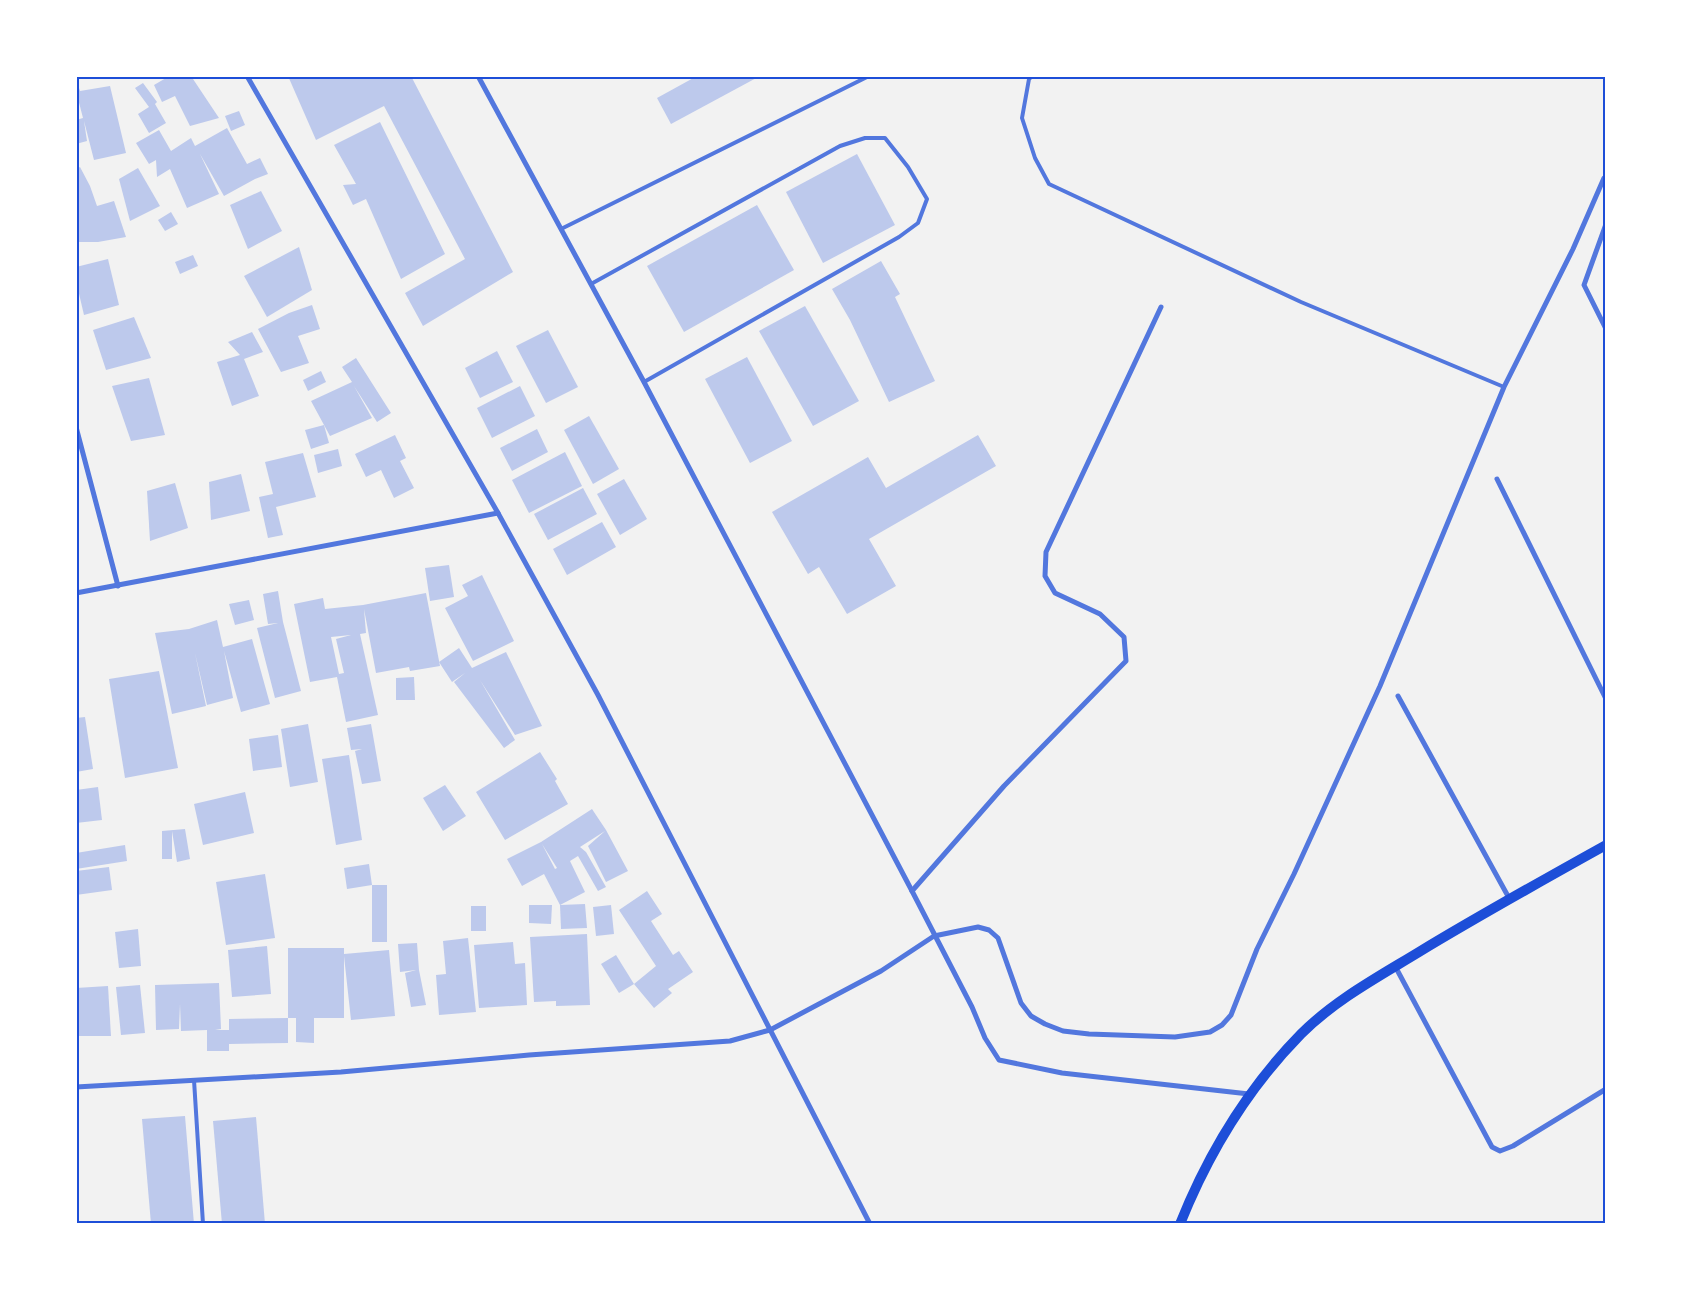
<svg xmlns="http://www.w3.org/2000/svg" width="1682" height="1300" font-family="Barlow,sans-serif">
<rect width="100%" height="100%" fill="#f2f2f2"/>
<g fill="#bdc9ec" fill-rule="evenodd">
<polygon points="165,76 191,76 219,118 190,126 175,96 162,102 154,85 166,78"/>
<polygon points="288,76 411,76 513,272 423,326 405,293 465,259 384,106 316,140"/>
<polygon points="697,76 760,76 671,124 657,98"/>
<polygon points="76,79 80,91 110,86 126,153 94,160 84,121 87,141 76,144 76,120 83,118 76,91"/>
<polygon points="143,83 157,102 155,104 166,123 149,133 138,114 149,107 135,88"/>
<polygon points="239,111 245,125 231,131 225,116"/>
<polygon points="380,122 445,254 401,279 366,199 353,205 343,185 356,184 334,145"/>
<polygon points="227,128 247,164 260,158 268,174 255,179 224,196 200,154 219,194 187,208 170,169 157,177 156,160 149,164 136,143 159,130 171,151 191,138 195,146"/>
<polygon points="857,154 895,225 823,263 786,192"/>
<polygon points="80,167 90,186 97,206 114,201 126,237 98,242 76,242 76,169"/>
<polygon points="138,168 160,206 130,221 119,179"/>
<polygon points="261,191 282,231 248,249 230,205"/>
<polygon points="757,205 794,270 684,332 647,266"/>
<polygon points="171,212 178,224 165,231 158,220"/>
<polygon points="299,247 312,290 267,317 244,276"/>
<polygon points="193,255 198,266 180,274 175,262"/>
<polygon points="108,259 119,305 84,315 76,281 76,267"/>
<polygon points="881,261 900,294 895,297 935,381 889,402 850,320 832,289"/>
<polygon points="312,305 320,329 298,336 309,363 281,372 258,329 289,313"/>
<polygon points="805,306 859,401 813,426 759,331"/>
<polygon points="134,317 151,358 106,370 93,330"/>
<polygon points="548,330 578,387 546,403 516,346"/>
<polygon points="252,332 263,352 244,359 259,396 232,406 217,362 240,355 228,342"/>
<polygon points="497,351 513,382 480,398 465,368"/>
<polygon points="747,357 792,441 750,463 705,379"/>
<polygon points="356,358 391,413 377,422 354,386 372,418 330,436 311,401 352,382 342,367"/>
<polygon points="321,371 326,382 308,391 303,380"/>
<polygon points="149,378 165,435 131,441 112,386"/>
<polygon points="520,386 535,416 492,438 477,408"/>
<polygon points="589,416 619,469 593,484 564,430"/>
<polygon points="324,425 329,443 311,449 305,430"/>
<polygon points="537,429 548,452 512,471 500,448"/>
<polygon points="395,435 406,458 400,461 414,488 394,498 381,470 366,477 355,454"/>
<polygon points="978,435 996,466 869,539 896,586 847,614 819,567 808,574 772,512 868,457 886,488"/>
<polygon points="338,449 342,466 318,473 314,455"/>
<polygon points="565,452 582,486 529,513 512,480"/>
<polygon points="303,453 316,497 276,507 283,535 268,538 259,497 273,494 265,462"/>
<polygon points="241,474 250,511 211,520 209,482"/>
<polygon points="624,479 647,519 620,535 597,494"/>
<polygon points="175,483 188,528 150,541 147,491"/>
<polygon points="583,488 597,514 548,540 534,514"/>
<polygon points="602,522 616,547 567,575 553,549"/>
<polygon points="449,565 454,597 430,601 425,568"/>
<polygon points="482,575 514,641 473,661 445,608 468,596 462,585"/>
<polygon points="278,591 283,622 301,691 275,698 257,628 278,623 268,624 263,594"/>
<path d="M426,593L440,666L410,671L409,667L376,673L364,609L366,633L360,634L378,715L346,722L337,677L310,682L294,604L323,598L325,609L363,605ZM351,635L336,639L344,673L339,674L331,637Z"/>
<polygon points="249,600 254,620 235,625 229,604"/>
<polygon points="217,620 223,647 252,639 270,704 241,712 224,651 233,698 207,705 195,653 206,706 172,714 155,633 189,629"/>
<polygon points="459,648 472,668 506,652 542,726 515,735 480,680 515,740 504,748 454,682 465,673 452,682 439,662"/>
<polygon points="159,671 178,768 125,778 109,679"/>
<polygon points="414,677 415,700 396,700 396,678"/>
<polygon points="85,717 93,769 76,772 76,718"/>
<polygon points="308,724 318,782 290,787 281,729"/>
<polygon points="371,724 381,781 362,784 355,751 362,749 351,750 347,728"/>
<polygon points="278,735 282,767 253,771 249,739"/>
<polygon points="540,752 557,779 555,781 568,804 505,840 476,792"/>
<polygon points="349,755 362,840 336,845 322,759"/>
<polygon points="445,785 466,816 443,831 423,798"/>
<polygon points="98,787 102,820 76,823 76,790"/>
<polygon points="245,792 254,833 203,845 194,804"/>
<path d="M592,809L606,830L628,871L606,882L588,846L605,831L580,847L586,852L606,887L598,891L578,856L570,861L585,892L560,905L544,874L522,886L507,859L541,842ZM542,844L557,868L555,869Z"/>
<polygon points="185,829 190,859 177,862 172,831 172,859 162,859 162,831"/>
<polygon points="125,845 127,861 76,869 76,853"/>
<polygon points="369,864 372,885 347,889 344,868"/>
<polygon points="109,867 112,890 76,895 76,871"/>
<polygon points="265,874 275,938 226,945 216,882"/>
<rect x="372" y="885" width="15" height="57"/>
<polygon points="647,891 662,914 651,921 673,955 679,951 693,972 668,989 672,993 654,1008 634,984 656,966 619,910"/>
<polygon points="585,904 587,928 561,929 560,905"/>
<polygon points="529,905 552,905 551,924 529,923"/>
<polygon points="611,905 614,934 596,936 593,907"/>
<rect x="471" y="906" width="15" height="25"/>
<polygon points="138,929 141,966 119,968 115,932"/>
<polygon points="587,934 590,1005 556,1006 556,1001 534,1002 530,937"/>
<polygon points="468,938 476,1012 439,1015 436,975 446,974 443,941"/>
<polygon points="513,942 515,964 525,963 527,1005 479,1008 474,945"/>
<polygon points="417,943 419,970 426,1005 411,1007 405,973 416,970 400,972 398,944"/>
<polygon points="267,946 271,994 232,997 228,950"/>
<polygon points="288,948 344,948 344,954 389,950 395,1016 351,1020 344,956 344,1018 314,1018 314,1043 296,1042 296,1018 288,1018 288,1043 229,1044 229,1051 207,1051 207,1030 181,1031 180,1004 179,1029 156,1030 155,985 219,983 221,1029 215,1030 229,1030 229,1019 288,1018"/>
<polygon points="616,955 634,984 619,993 601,964"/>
<polygon points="140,985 145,1033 121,1035 116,987"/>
<polygon points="108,986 111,1036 76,1036 76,988"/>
<polygon points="185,1116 194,1224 151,1224 142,1119"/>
<polygon points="256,1117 265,1224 222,1224 213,1121"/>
</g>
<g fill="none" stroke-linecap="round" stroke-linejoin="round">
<g stroke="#5277de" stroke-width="4">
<polyline points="1032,76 1029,79 1022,118 1035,158 1049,184 1301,302 1504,387"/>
<polyline points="561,229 869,76"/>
<polyline points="591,284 840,146 865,138 885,138 908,167 927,199 918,223 899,237 644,382"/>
<polyline points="194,1080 203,1224"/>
</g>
<g stroke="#5277de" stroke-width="5">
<polyline points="247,76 498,513 598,695 870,1224"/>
<polyline points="478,76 644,382 912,891 972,1007 985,1038 999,1060 1062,1073 1249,1094"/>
<polyline points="1606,224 1584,285 1606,329"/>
<polyline points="76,427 118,586"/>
<polyline points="1497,479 1606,699"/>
<polyline points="76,593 498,513"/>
<polyline points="1398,696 1509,898"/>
<polyline points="912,891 1004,786 1126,661 1124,637 1100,614 1055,593 1045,576 1046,552 1161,307"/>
<polyline points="1395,966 1492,1147 1500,1151 1513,1146 1606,1089"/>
<polyline points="76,1087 341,1072 529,1055 730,1041 770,1030 881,971 934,936 978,927 989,930 998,938 1021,1003 1031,1016 1045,1024 1063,1031 1089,1034 1175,1037 1210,1032 1222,1025 1231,1015 1257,949 1294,874 1380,686 1504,387 1573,249 1604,178"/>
</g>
<path stroke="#1d4ed8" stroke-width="10" d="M1180,1224C1208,1154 1249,1087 1301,1034C1335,1000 1378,977 1419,952C1480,915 1543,880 1606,845"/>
</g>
<rect width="1682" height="1300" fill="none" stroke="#ffffff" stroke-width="155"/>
<rect x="78" y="78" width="1526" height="1144" fill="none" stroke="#1d4ed8" stroke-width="2"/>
</svg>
